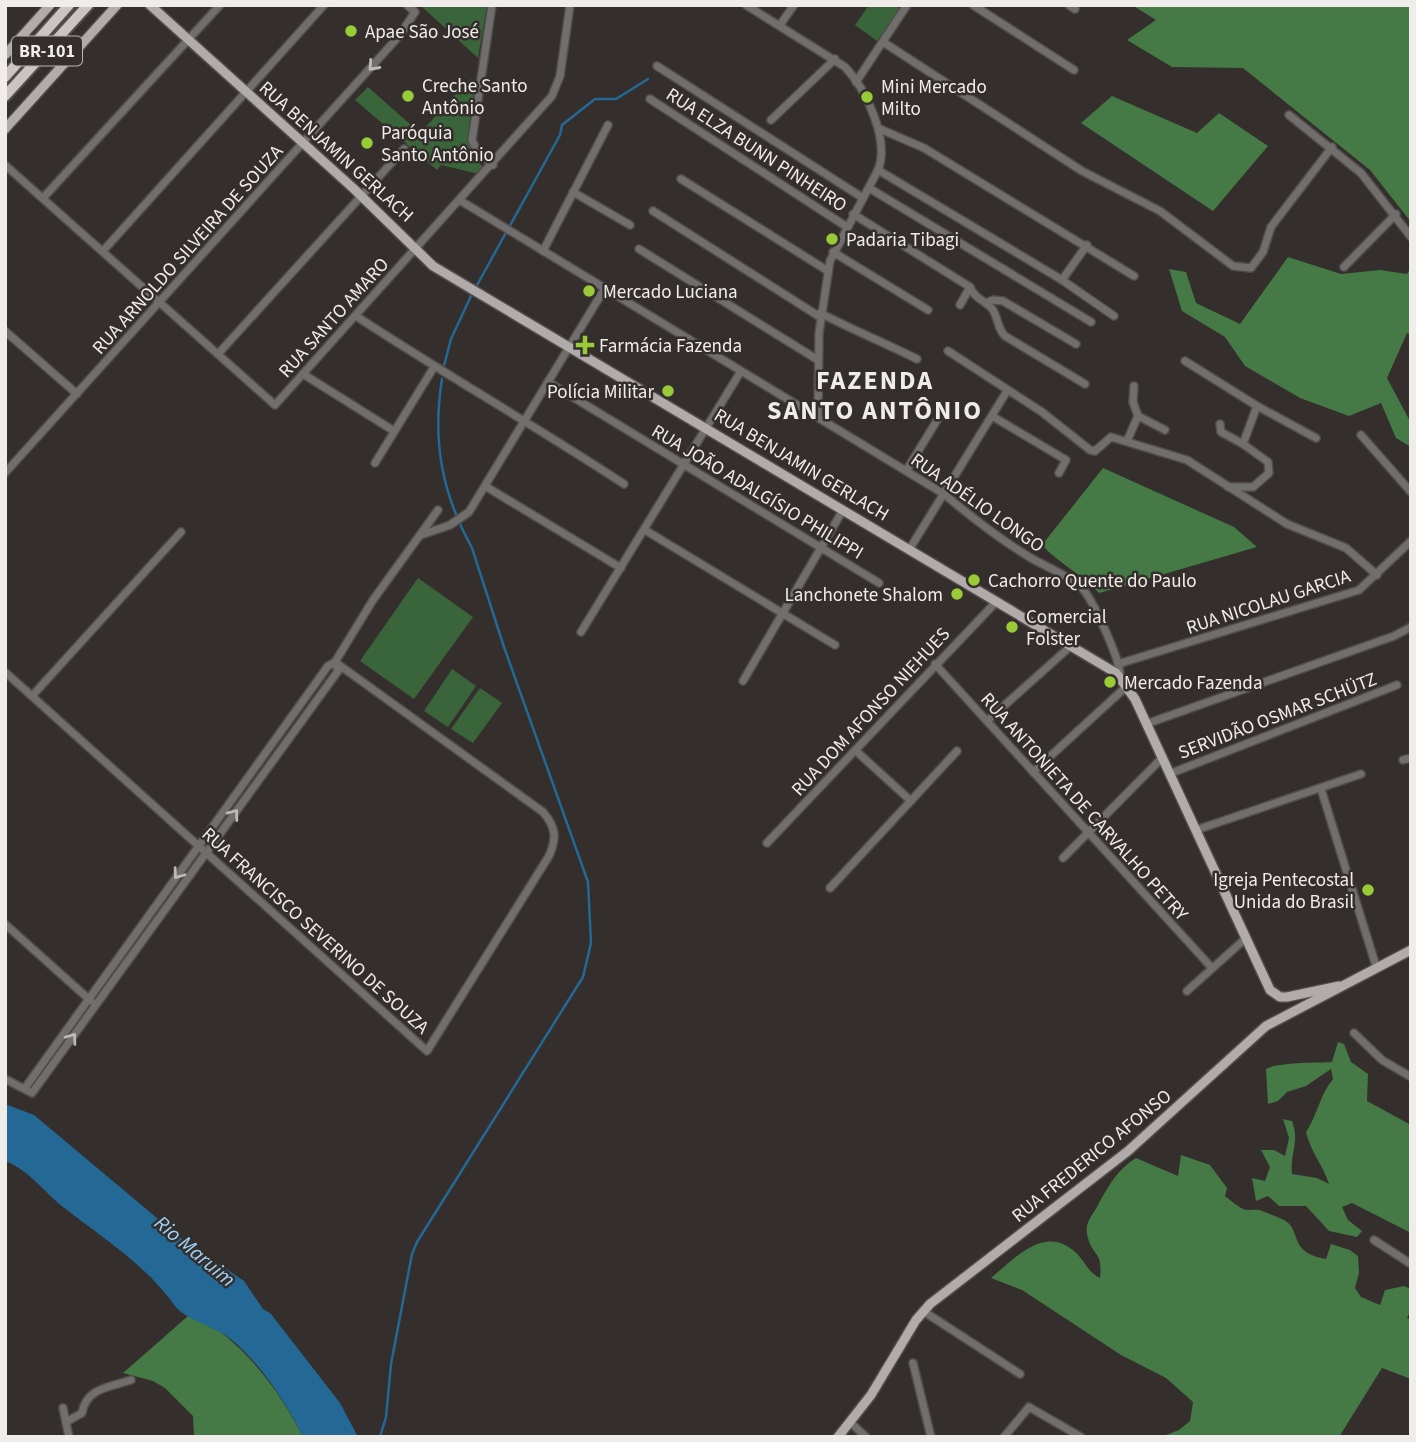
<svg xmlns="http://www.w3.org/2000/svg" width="1416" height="1442" font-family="'Source Sans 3',sans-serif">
<rect width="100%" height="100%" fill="#342e2c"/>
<g fill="#3a643a">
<polygon points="420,5 487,5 478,58"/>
<polygon points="869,5 895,5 900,9 877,41 855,25"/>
<path d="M470,79L476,84C472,114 458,147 485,168L479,174L441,165L437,170L355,100L368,87L420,133Z"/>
<polygon points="418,578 473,617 414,699 360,661"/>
<polygon points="452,669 476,686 448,727 424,711"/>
<polygon points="480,688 502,703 473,743 451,729"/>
</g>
<g fill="#457945">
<polygon points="1132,5 1411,5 1411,222 1370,170 1243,68 1172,67 1127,40 1156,20"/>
<polygon points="1112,96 1197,133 1219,113 1268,146 1213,211 1081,123"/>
<polygon points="1288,257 1341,274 1380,270 1407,274 1411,267 1411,335 1407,333 1387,378 1411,423 1411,447 1396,438 1381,403 1349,416 1300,398 1245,366 1225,337 1182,311 1169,269 1186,272 1196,303 1240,324"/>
<path d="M1103,468L1234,527L1257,547L1099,593C1082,574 1059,564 1042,545Z"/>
<path d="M1338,1042L1344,1044L1351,1062L1368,1074L1367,1101L1411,1125V1233L1352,1203L1342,1207L1348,1220L1362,1231L1357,1237L1329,1231L1306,1206H1279L1268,1196L1256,1201L1252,1178L1265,1181L1270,1167L1261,1150H1274L1285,1156L1289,1138L1283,1119L1292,1121C1300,1142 1290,1152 1292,1174L1317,1178L1329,1184C1323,1165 1311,1153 1306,1132C1318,1114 1319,1096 1333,1079L1331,1069L1306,1086L1287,1092L1278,1101L1268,1104L1266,1069C1278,1062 1317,1063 1332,1062Z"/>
<path d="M1181,1155L1210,1165L1227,1188L1225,1196C1230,1200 1237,1206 1243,1209C1248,1211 1254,1209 1259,1210C1261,1210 1282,1219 1284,1220C1303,1231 1287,1252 1326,1259L1331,1244L1350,1250L1358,1256L1359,1273L1355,1288L1361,1297L1380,1305L1385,1290L1404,1286L1411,1289V1310L1407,1318L1411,1320V1379L1382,1368L1339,1437H1161L1179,1430L1190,1421L1193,1402L1166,1378L1121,1355L1022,1290L991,1278C1015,1258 1044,1225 1074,1251C1085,1260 1087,1272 1100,1278C1103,1251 1093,1257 1088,1238C1083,1222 1093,1216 1099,1203C1110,1184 1117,1170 1136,1158L1178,1176Z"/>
<path d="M188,1316C235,1328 283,1395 303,1437H194L193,1416L165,1388L153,1381L123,1373Z"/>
</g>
<path fill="#246995" d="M5,1104L34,1115L182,1239L244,1281L263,1309L271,1314L340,1403L358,1437H303C288,1405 255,1355 225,1335C213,1327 182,1317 175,1306C146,1265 103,1238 63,1207C43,1191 29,1170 5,1161Z"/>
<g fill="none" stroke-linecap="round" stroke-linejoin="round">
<g stroke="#246995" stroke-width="2.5">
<polyline points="444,366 451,339 471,296 560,135 562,125 595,99 616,99 648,79"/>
<path d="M380,1437L386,1417L391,1364L412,1254L417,1242L583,977L591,943L588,882L504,647L472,548C442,494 432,441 442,379"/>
</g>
<defs>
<g id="minor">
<polyline points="492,5 472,140 478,153 493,165"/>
<path d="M746,5L845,67C866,89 890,140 878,170L830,261L819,333L818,417"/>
<polyline points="973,5 1074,70"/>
<polyline points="1069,5 1075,9"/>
<polyline points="780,25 794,5"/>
<polyline points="883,42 1082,171 1160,211 1233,266 1251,268 1263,252 1271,227 1332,147"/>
<polyline points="657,66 863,198"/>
<polyline points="856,82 907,5"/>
<polyline points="650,99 847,227"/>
<polyline points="1289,115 1361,173 1411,237"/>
<polyline points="771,120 835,59"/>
<polyline points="880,129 924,148 1134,276"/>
<polyline points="5,165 275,405 552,96 560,76 570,5"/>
<polyline points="878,170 1062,280 1114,316"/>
<polyline points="681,179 828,271"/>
<polyline points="869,188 1091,322"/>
<polyline points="573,192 630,225"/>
<polyline points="43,198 220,5"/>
<path d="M461,201L944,494C970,516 997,537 1026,555C1043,566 1067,574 1082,588C1093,600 1121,661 1120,676"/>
<polyline points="653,211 820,317"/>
<path d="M853,214L970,287C975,300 986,300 993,310C999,320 997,328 1005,336L1085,384"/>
<polyline points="639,249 818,360"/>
<polyline points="103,251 324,5"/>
<polyline points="543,251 608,125"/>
<polyline points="833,252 928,310"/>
<polyline points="1344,267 1396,214"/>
<polyline points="1062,280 1087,245"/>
<polyline points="986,303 993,300 1003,301 1076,344"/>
<polyline points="960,305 970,287"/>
<path d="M820,313C853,330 885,343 917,359"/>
<path d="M356,316C444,374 536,426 624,484"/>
<polyline points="5,331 77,394"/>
<polyline points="948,351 1042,412 1090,450 1095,451 1111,437 1187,460 1287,524 1346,548 1377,575"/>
<polyline points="218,354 404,149"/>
<polyline points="1185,361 1257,406 1316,438"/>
<polyline points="303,374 394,431"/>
<polyline points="548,382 879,583"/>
<polyline points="992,416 1066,460 1059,473"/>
<polyline points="1138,416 1165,430"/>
<polyline points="1220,424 1221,432 1243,444"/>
<polyline points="1361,435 1411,492"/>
<polyline points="1127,441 1138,416 1133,402 1134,386"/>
<polyline points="375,463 434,367"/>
<polyline points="906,471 944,409"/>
<polyline points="5,473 400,35 415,12 407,5"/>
<polyline points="485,486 621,568"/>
<polyline points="1228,487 1253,487 1269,473 1268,462 1243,444 1257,406"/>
<polyline points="645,530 835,645"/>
<polyline points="421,535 450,525 469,512 605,288"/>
<polyline points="909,550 1007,391"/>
<polyline points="581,632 741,371"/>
<polyline points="935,664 1212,968"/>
<polyline points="1118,664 1359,590 1411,541"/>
<path d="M5,672L427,1051L549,856C557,838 556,827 543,812L335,662"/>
<polyline points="743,681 843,510"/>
<polyline points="32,696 181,532"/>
<polyline points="987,721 1072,645"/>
<polyline points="1146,724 1394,636 1411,627"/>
<polyline points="855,750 911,801"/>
<polyline points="1403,760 1411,758"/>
<polyline points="1033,772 1127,686"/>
<polyline points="1169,774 1397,685"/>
<polyline points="1321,789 1376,966"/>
<polyline points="1196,830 1361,774"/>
<polyline points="767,843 997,601"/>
<polyline points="1063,858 1162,758"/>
<polyline points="830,888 957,751"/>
<polyline points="5,924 91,1001"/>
<polyline points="1187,991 1245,939"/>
<polyline points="1354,1033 1382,1060 1411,1077"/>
<polyline points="5,1079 32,1093 338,671 335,663"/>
<polyline points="25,1088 328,666 335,662 373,600 438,510"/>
<polyline points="1374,1240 1411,1264"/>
<polyline points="923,1311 1020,1374"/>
<polyline points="913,1363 931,1437"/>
<polyline points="63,1408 69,1437"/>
<path d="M66,1422L82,1413C86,1388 110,1387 131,1380"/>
<polyline points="851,1423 866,1437"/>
<polyline points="1004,1437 1029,1407 1081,1437"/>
</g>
<g id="major">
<polyline points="150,5 353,188 433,266 1116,673 1135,699 1270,990 1280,997 1287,997 1339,986"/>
<polyline points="5,55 50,5"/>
<polyline points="5,129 117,5"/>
<polyline points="838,1437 871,1395 916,1320 930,1304 1128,1151 1266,1026 1411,950"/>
</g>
<g id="highway">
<polyline points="5,77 69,5"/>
<polyline points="5,96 88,5"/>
</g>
</defs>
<use href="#minor" stroke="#524c4a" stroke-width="10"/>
<use href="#major" stroke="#524c4a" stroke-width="12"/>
<use href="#highway" stroke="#524c4a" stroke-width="14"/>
<use href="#minor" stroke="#716e6e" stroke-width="7"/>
<use href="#major" stroke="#b2abac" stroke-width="9"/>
<use href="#highway" stroke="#cbc3c4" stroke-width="10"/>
</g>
<defs><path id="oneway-chevron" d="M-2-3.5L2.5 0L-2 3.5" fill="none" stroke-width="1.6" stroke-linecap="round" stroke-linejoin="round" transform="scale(1.75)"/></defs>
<g stroke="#bdbab8">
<use href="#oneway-chevron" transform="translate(373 66) rotate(132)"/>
<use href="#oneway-chevron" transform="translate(234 814) rotate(-53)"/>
<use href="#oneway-chevron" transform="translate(178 874) rotate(126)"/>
<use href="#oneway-chevron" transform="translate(72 1038) rotate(-54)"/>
</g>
<g fill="#99cb36" stroke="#342e2c" stroke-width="2.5">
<circle cx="351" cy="31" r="7"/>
<circle cx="408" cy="96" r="7"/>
<circle cx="867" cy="97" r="7"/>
<circle cx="367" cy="143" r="7"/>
<circle cx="832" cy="239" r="7"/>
<circle cx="589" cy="291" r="7"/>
<path d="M581.5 334.5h7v7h7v7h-7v7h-7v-7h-7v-7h7z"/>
<circle cx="668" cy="391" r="7"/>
<circle cx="974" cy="580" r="7"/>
<circle cx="957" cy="594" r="7"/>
<circle cx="1012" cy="627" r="7"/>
<circle cx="1110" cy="682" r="7"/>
<circle cx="1368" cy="890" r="7"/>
</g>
<g text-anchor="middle" stroke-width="5" stroke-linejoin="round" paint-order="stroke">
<rect fill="#342e2c" stroke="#b8b3b1" stroke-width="2" x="12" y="36.5" width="70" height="29" rx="5"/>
<g font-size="18" font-weight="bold" fill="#f0ecea">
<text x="47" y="57">BR-101</text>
</g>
<g font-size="19" fill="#f0ecea" stroke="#342e2c" text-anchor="start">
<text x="365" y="38">Apae São José</text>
<text x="422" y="92">Creche Santo<tspan x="422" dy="22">Antônio</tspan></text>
<text x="881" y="93">Mini Mercado<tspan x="881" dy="22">Milto</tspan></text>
<text x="381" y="139">Paróquia<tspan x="381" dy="22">Santo Antônio</tspan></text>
<text x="846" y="246">Padaria Tibagi</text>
<text x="603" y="298">Mercado Luciana</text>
<text x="599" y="352">Farmácia Fazenda</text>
<text x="654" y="398" text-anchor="end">Polícia Militar</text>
<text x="988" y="587">Cachorro Quente do Paulo</text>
<text x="943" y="601" text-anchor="end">Lanchonete Shalom</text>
<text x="1026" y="623">Comercial<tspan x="1026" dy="22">Folster</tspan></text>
<text x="1124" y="689">Mercado Fazenda</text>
<text x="1354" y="886" text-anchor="end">Igreja Pentecostal<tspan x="1354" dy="22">Unida do Brasil</tspan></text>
</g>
<g font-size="19" fill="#f0ecea" stroke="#342e2c">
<text transform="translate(757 149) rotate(33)" y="7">RUA ELZA BUNN PINHEIRO</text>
<text transform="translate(337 151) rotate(42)" y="7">RUA BENJAMIN GERLACH</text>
<text transform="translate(187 249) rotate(-48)" y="7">RUA ARNOLDO SILVEIRA DE SOUZA</text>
<text transform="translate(333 317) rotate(-48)" y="7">RUA SANTO AMARO</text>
<text transform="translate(802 464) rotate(31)" y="7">RUA BENJAMIN GERLACH</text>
<text transform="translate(758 491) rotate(31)" y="7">RUA JOÃO ADALGÍSIO PHILIPPI</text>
<text transform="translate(978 502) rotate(35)" y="7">RUA ADÉLIO LONGO</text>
<text transform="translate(1268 601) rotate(-18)" y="7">RUA NICOLAU GARCIA</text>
<text transform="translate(870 711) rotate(-47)" y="7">RUA DOM AFONSO NIEHUES</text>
<text transform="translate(1277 715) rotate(-21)" y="7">SERVIDÃO OSMAR SCHÜTZ</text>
<text transform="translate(1085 806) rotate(48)" y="7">RUA ANTONIETA DE CARVALHO PETRY</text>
<text transform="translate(316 930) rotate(42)" y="7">RUA FRANCISCO SEVERINO DE SOUZA</text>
<text transform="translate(1091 1155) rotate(-39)" y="7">RUA FREDERICO AFONSO</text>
</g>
<g font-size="21" font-style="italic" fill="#9fd4fa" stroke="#342e2c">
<text transform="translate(195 1251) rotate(40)" y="7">Rio Maruim</text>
</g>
<g font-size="26" font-weight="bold" letter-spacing="2" fill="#f0ecea" stroke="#342e2c">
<text x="875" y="389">FAZENDA<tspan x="875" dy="30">SANTO ANTÔNIO</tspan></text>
</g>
</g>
<rect width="1416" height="1442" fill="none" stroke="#f0ecea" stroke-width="14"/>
</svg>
